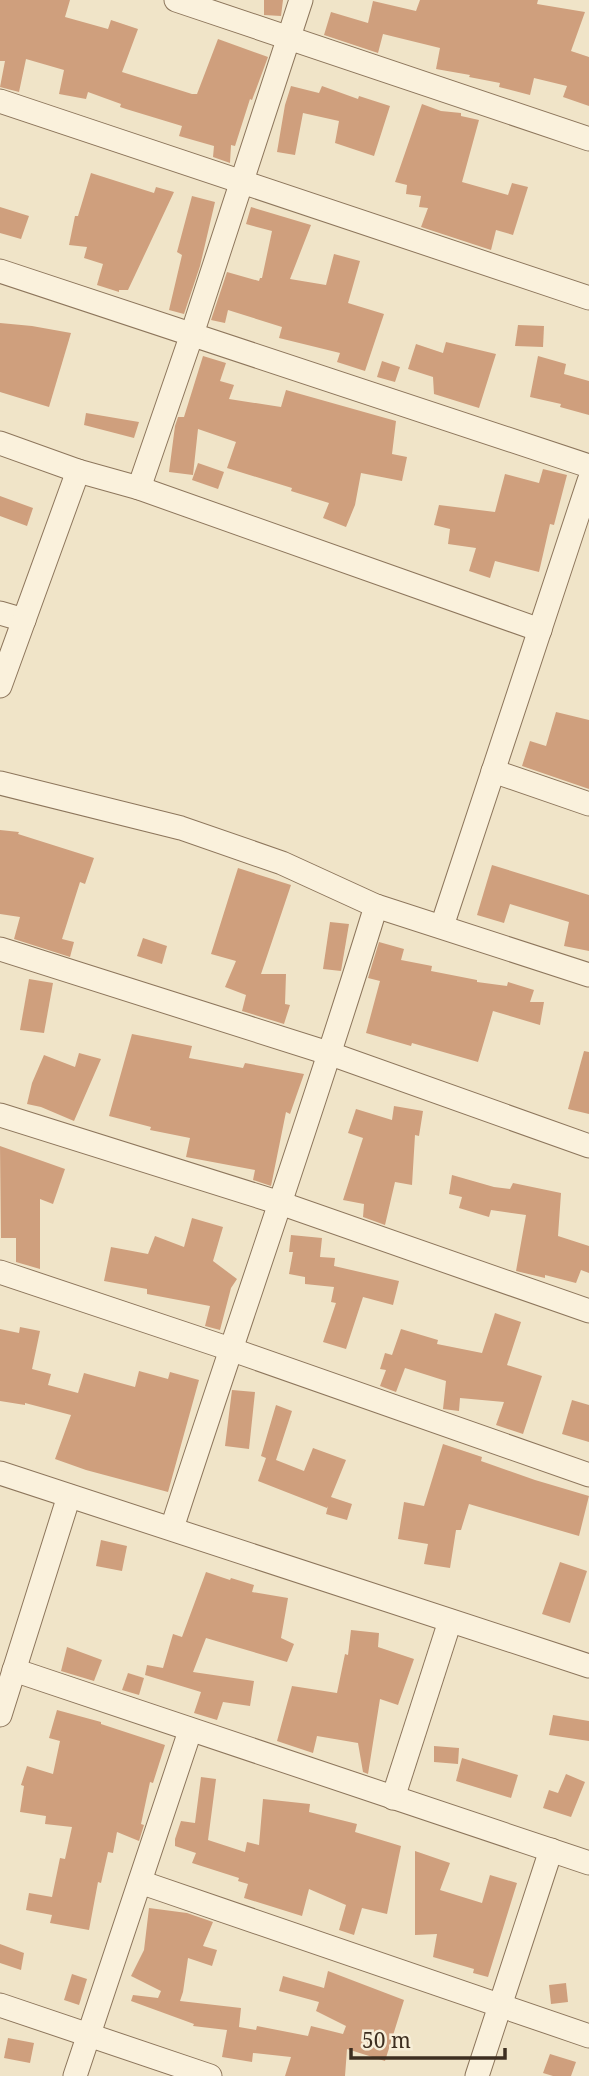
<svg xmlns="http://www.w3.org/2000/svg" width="589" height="2076" font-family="'Noto Serif',serif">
<rect width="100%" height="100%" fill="#f0e4c8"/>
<g fill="#cf9f7d">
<polygon points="0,0 70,0 65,17 108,29 111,20 138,29 122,72 192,94 197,94 218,39 268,57 252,100 250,99 235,146 231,145 230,163 213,157 214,146 179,136 182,126 126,109 120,107 121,104 88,92 86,99 59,94 64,70 26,59 19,92 0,87 5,61 0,61"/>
<polygon points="264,0 283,0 281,16 264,15"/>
<polygon points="420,0 538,0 537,4 585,12 571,51 589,57 589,106 563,97 567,86 534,78 530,95 499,87 500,83 469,77 470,75 436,69 440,48 383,34 378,53 324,35 331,12 368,23 373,1 416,11"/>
<polygon points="291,86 319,93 322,86 358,99 359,96 390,106 374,156 335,143 339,121 303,113 295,155 277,152 285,105"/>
<polygon points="422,104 441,111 461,113 461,116 479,120 462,182 508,195 512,183 528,187 513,235 496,230 491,250 421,227 428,208 419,207 421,196 406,194 407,185 395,182"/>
<polygon points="91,173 154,193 156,187 174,192 128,290 119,290 119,292 97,285 103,264 84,258 87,247 69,245 75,216 78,216"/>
<polygon points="192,196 215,202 200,266 184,314 169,310 182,255 177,252"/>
<polygon points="0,207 29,216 21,239 0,233"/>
<polygon points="251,207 311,225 290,279 326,285 334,254 360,261 348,303 384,314 365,371 337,362 340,353 279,338 282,327 228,310 225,323 211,320 227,272 259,281 260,278 262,278 272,231 246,224"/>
<polygon points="0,323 32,326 71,333 49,407 0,392"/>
<polygon points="518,325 544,326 543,347 515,346"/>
<polygon points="446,342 496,354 479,408 434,394 433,377 408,369 416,344 443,353"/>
<polygon points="203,356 226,363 220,381 234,385 229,399 281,407 286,390 396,421 392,454 407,457 402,481 361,473 355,505 346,527 323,518 329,503 291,491 292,488 227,468 236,442 198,429 193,475 169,472 175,426 178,417 184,417"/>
<polygon points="538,356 566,364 564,374 589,381 589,415 560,407 561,404 530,397"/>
<polygon points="382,361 400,367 395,382 377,377"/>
<polygon points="86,413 139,422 134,438 84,425"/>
<polygon points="198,463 224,472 218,489 192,480"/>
<polygon points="543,469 567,475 554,525 550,524 539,572 495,561 490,578 469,571 476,548 448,544 450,529 434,525 439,505 495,512 505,474 539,483"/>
<polygon points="0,496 33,508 27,526 0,516"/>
<polygon points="556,712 589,720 589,789 522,766 530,741 546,746"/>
<polygon points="0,830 19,832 18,834 94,858 85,884 80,882 62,939 74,942 70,957 14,939 20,917 0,914"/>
<polygon points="492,865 589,895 589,951 564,946 569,922 510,904 504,923 477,915"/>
<polygon points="238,868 291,885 261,974 286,974 285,1004 290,1005 284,1024 242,1011 246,995 225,987 236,961 211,954"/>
<polygon points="330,922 349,924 341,971 323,969"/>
<polygon points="143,938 167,946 162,964 137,956"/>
<polygon points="379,942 404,949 401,960 432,966 431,971 477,980 477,982 507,986 508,982 534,990 530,1002 544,1002 540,1025 493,1011 478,1062 412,1043 411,1046 366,1033 380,981 368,978"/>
<polygon points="29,979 53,983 44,1033 20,1030"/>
<polygon points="132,1034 192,1046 189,1058 243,1068 245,1063 304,1074 290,1114 286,1112 271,1186 253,1180 255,1170 186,1157 190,1138 150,1130 151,1127 109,1116"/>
<polygon points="584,1051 589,1052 589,1114 568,1109"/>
<polygon points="79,1053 101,1059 74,1121 41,1107 27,1104 32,1083 44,1055 75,1067"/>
<polygon points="394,1106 423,1111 419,1136 415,1135 412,1185 395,1182 385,1225 363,1217 364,1204 343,1200 363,1138 348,1133 356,1109 392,1120"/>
<polygon points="0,1146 65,1169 53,1204 40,1199 40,1269 16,1262 16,1238 1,1238"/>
<polygon points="452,1175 494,1187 510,1189 513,1183 561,1193 558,1236 589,1246 589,1273 581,1270 576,1283 545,1275 545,1278 516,1271 526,1215 491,1210 489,1217 459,1208 462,1197 449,1194"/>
<polygon points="192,1218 223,1227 213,1261 237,1279 231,1288 220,1330 205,1326 210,1306 147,1294 147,1289 104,1281 111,1247 148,1254 155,1236 184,1247"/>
<polygon points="291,1235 322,1238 320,1257 335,1258 334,1266 399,1281 393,1305 363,1297 346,1349 323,1342 336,1303 331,1302 334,1287 305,1284 305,1277 289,1274 293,1252 289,1252"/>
<polygon points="495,1313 521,1322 507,1365 542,1376 523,1434 496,1425 504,1402 460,1398 459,1411 443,1409 446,1381 405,1368 396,1392 380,1386 386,1370 380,1369 385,1353 392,1355 401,1329 438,1340 437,1344 482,1353"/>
<polygon points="20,1327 40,1331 32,1369 51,1374 48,1385 78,1393 84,1373 135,1387 139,1371 168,1379 170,1372 199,1380 168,1492 86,1470 55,1459 71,1415 25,1403 25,1405 0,1401 0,1329 19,1333"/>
<polygon points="232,1390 255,1392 249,1449 225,1446"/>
<polygon points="572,1400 589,1405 589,1442 562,1434"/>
<polygon points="276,1405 292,1411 276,1460 304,1471 313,1448 346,1460 331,1497 352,1504 347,1520 326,1514 328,1506 327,1508 258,1481 266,1458 261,1456"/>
<polygon points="443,1444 482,1457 481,1461 535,1480 589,1496 579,1536 469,1504 461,1530 456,1530 450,1568 424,1564 428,1544 398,1539 404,1502 424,1506"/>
<polygon points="101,1540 127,1546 122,1571 96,1566"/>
<polygon points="560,1562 587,1571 570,1623 542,1614"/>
<polygon points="206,1572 230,1580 231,1578 254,1585 252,1592 288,1598 281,1638 294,1644 287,1662 206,1638 193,1672 254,1681 250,1706 223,1702 217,1720 194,1713 201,1692 145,1675 147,1665 163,1668 173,1634 182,1637"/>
<polygon points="351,1630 379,1633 378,1647 414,1659 398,1705 380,1699 368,1774 363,1772 358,1743 317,1736 313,1753 277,1741 292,1686 337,1693 345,1654 348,1655"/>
<polygon points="67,1647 102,1660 94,1681 61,1671"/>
<polygon points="128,1673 144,1678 139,1695 122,1690"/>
<polygon points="57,1710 101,1722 101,1724 165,1745 153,1783 150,1782 141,1824 144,1825 139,1841 117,1832 113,1853 108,1852 101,1883 98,1882 89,1930 50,1923 52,1915 26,1910 29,1893 52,1897 60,1858 65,1859 72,1827 45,1824 46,1816 20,1812 24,1786 21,1785 27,1766 53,1774 60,1741 49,1738"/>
<polygon points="553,1715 589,1721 589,1741 549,1735"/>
<polygon points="434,1746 459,1748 458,1764 434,1762"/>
<polygon points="462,1758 518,1775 511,1798 456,1781"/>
<polygon points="566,1774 585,1782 571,1817 543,1808 549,1790 558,1793"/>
<polygon points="201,1777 216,1779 208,1840 245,1852 247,1842 259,1845 263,1799 310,1804 309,1812 357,1824 355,1832 401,1846 387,1914 362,1908 354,1935 339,1930 346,1905 309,1889 302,1916 244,1898 248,1884 238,1881 239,1878 192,1863 196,1853 175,1846 175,1839 181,1821 195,1823"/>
<polygon points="415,1851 450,1863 440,1890 482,1903 490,1875 517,1883 488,1977 473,1973 474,1969 433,1957 437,1934 415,1935"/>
<polygon points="149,1908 187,1913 213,1922 203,1946 217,1950 212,1966 188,1958 183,1992 180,2001 241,2008 239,2027 256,2030 257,2026 308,2036 311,2026 343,2034 346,2026 316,2011 319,2002 279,1991 283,1976 324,1988 328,1971 404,2000 385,2061 347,2049 345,2076 285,2076 291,2057 253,2053 252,2062 222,2057 227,2030 193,2026 194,2024 131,2001 133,1995 158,1998 161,1991 131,1976 144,1950"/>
<polygon points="0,1944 24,1953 21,1970 0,1963"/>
<polygon points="72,1974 87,1979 79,2005 64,2000"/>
<polygon points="566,1983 568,2002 551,2004 549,1985"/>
<polygon points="8,2038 34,2043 30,2063 4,2058"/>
<polygon points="550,2054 576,2062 571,2076 553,2076 543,2073"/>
</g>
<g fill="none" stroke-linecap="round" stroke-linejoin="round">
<defs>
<g id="minor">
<polyline points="176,0 589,139"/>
<polyline points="0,101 589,298"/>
<polyline points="0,271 589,466"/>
<polyline points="0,443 78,471 139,488 540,630"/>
<polyline points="139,488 192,334 301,0"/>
<polyline points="0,613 24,620"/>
<polyline points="0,686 78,471"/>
<polyline points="493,771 589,804"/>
<polyline points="0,783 181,828 282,863 376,906 589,975"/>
<polyline points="442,926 589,481"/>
<polyline points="0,949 331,1054 589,1146"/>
<polyline points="0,1115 280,1203 589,1311"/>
<polyline points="0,1272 230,1349 589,1475"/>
<polyline points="0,1473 589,1666"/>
<path d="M172,1528C239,1321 312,1115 376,906"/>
<polyline points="14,1670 589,1863"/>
<polyline points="0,1715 69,1496"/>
<polyline points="393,1798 450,1621"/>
<polyline points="140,1882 589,2036"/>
<polyline points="0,2005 210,2076"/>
<polyline points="75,2076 190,1731"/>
<polyline points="477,2076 551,1850"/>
</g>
</defs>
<use href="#minor" stroke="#8d765c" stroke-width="25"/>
<use href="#minor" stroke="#faf1dc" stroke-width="23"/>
</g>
<path d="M351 2048v10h154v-10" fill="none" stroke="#3d2e20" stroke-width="3.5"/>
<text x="362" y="2048" font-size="21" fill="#3d2e20" stroke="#f7eed8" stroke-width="5" paint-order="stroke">50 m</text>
</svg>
